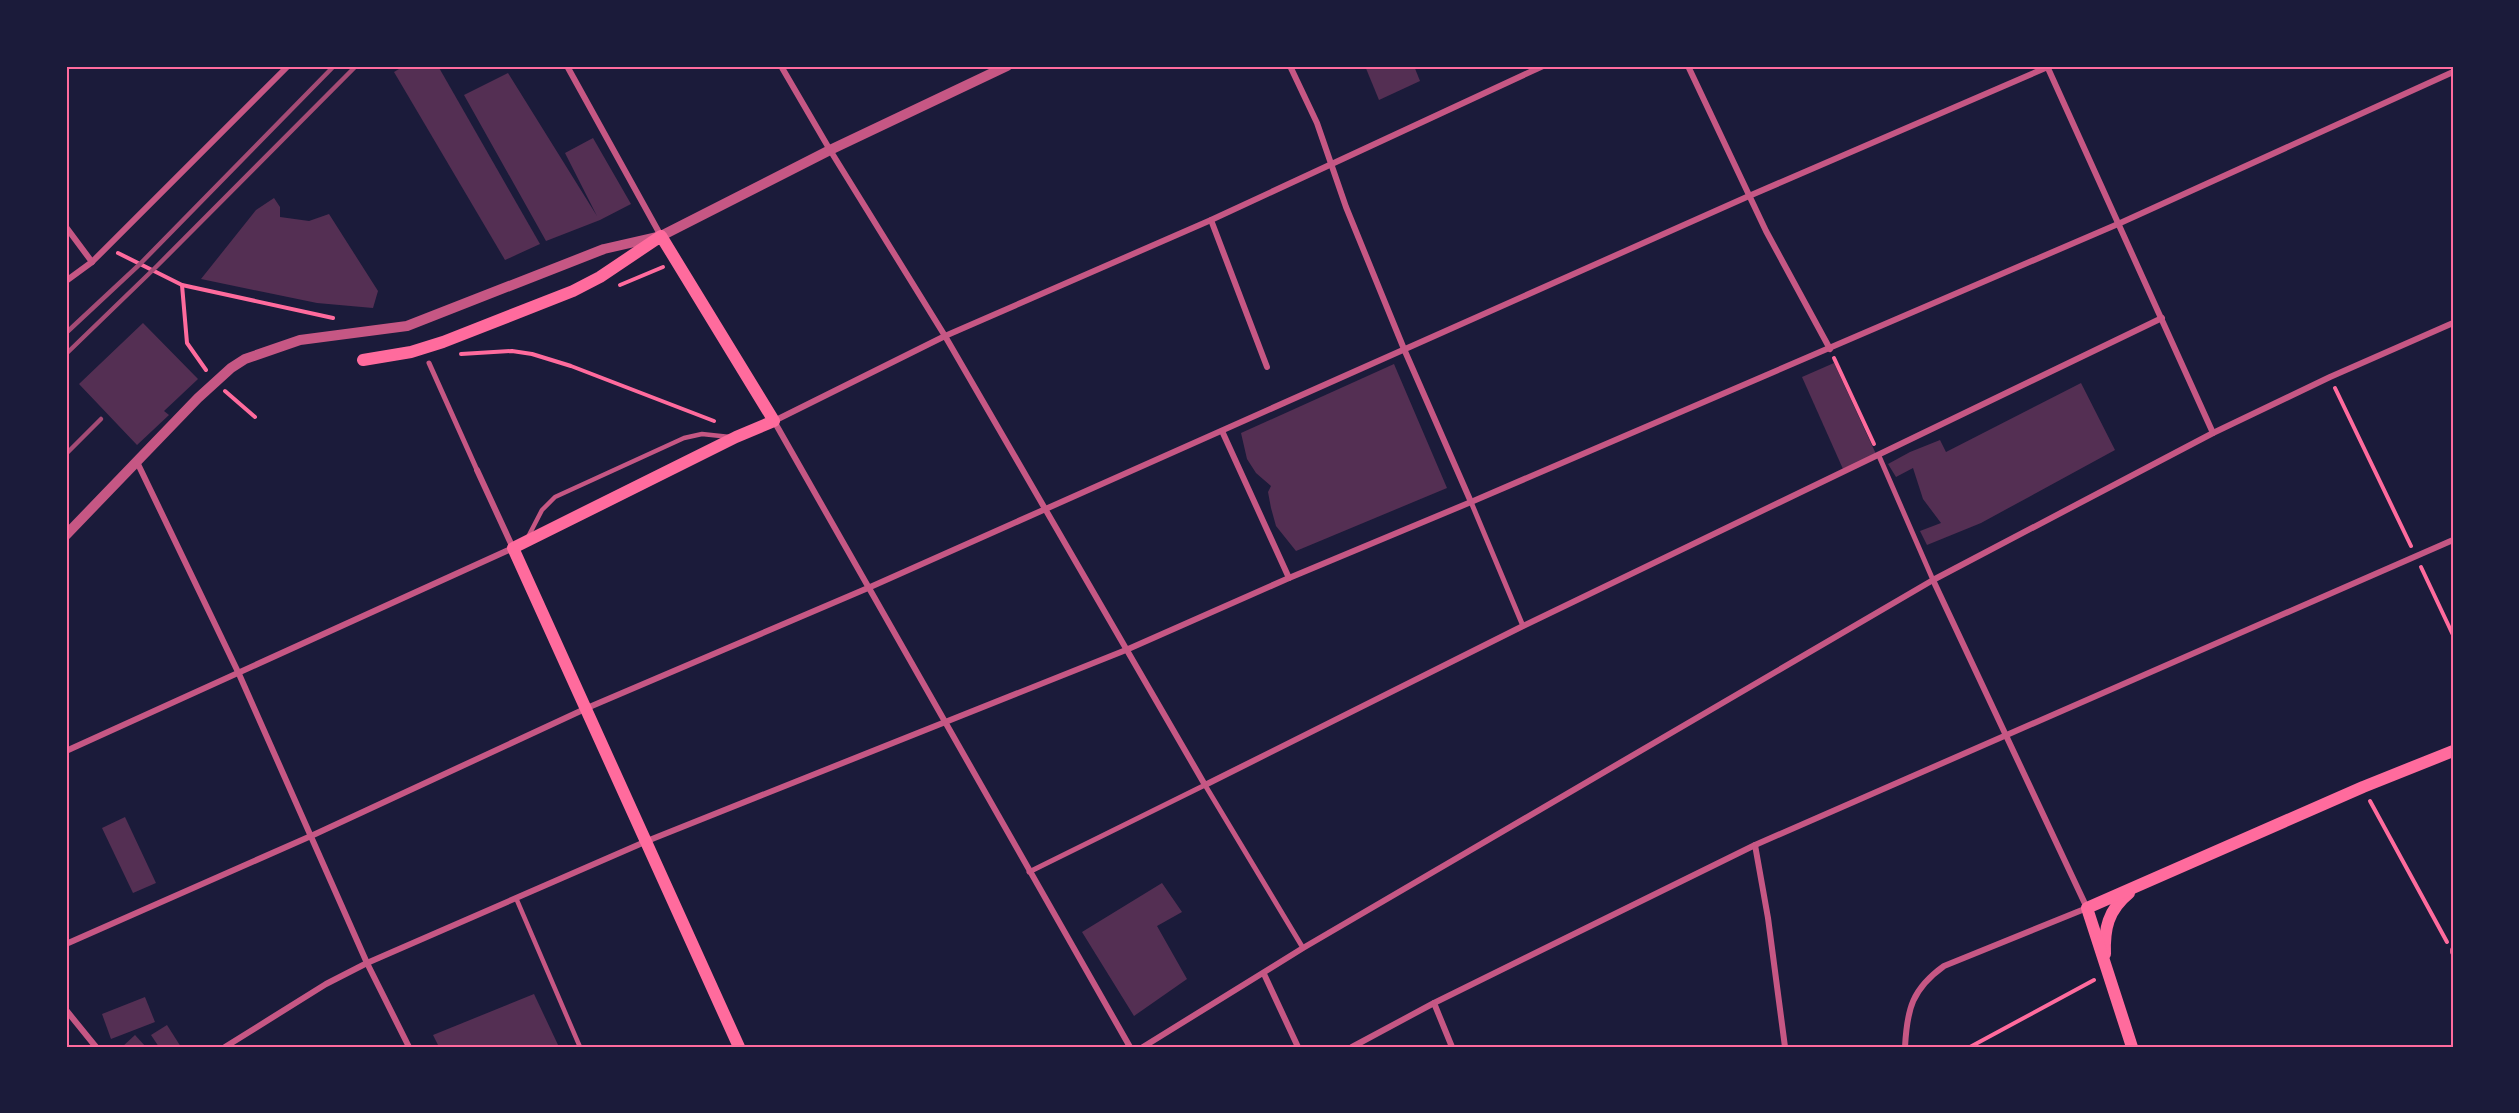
<svg xmlns="http://www.w3.org/2000/svg" width="2519" height="1113" font-family="Helvetica,sans-serif">
<rect width="100%" height="100%" fill="#1b1b3a"/>
<g fill="#542f53">
<polygon points="404,66 438,66 540,244 505,260 394,72"/>
<polygon points="1365,66 1414,66 1420,81 1379,100"/>
<polygon points="508,73 597,216 565,153 593,138 631,204 600,220 546,241 464,95"/>
<polygon points="274,198 280,207 280,217 309,221 329,214 378,291 373,308 317,303 201,279 256,210"/>
<polygon points="143,323 198,379 164,411 169,415 137,445 79,384"/>
<polygon points="1834,363 1876,454 1843,469 1802,377"/>
<polygon points="1394,364 1447,488 1296,551 1276,526 1271,508 1268,492 1271,486 1256,473 1247,459 1241,433"/>
<polygon points="2081,383 2115,450 1981,523 1927,545 1920,531 1941,523 1923,499 1913,468 1896,477 1888,464 1910,452 1940,440 1946,452"/>
<polygon points="125,817 156,883 133,893 102,828"/>
<polygon points="1162,883 1182,912 1157,926 1187,979 1134,1016 1082,932"/>
<polygon points="534,994 559,1047 439,1047 433,1035"/>
<polygon points="145,997 155,1022 111,1039 102,1014"/>
<polygon points="167,1025 181,1047 159,1047 151,1035"/>
<polygon points="135,1035 146,1047 122,1047"/>
</g>
<g fill="none" stroke-linecap="round" stroke-linejoin="round">
<g stroke="#ff6b9d" stroke-width="4">
<polyline points="118,253 182,285 187,343 206,370"/>
<polyline points="182,285 333,318"/>
<polyline points="620,285 663,267"/>
<polyline points="461,354 512,351 532,354 571,366 714,421"/>
<polyline points="1834,358 1874,444"/>
<polyline points="2335,388 2411,546"/>
<polyline points="225,391 255,417"/>
<polyline points="2421,567 2453,635"/>
<polyline points="2370,801 2447,942"/>
<polyline points="1970,1047 2094,980"/>
</g>
<g stroke="#c65784" stroke-width="4.5">
<polyline points="528,537 542,510 555,497 684,438 702,434 730,437"/>
<polyline points="516,898 580,1047"/>
</g>
<g stroke="#c65784" stroke-width="5">
<polyline points="429,363 477,470"/>
<polyline points="1879,456 1933,580"/>
<polyline points="1471,502 1523,626"/>
<polyline points="1029,872 1205,785 1303,948"/>
</g>
<g stroke="#c65784" stroke-width="6">
<polyline points="567,66 661,236"/>
<polyline points="781,66 830,150 945,336 1205,785 1523,626 2162,318"/>
<polyline points="1290,66 1317,123 1346,207 1404,349 1471,502"/>
<polyline points="1688,66 1766,231 1830,349"/>
<polyline points="2047,66 2213,433"/>
<polyline points="1211,220 1267,367"/>
<polyline points="66,227 92,262"/>
<polyline points="66,281 92,262 288,66"/>
<polyline points="1222,431 1289,578"/>
<polyline points="137,462 239,674 367,963 409,1047"/>
<polyline points="66,751 513,548 477,470"/>
<polyline points="1755,845 1768,918 1785,1047"/>
<polyline points="66,944 311,836 587,708 868,588 1749,196 2050,66"/>
<polyline points="2453,950 2453,952"/>
<polyline points="1264,974 1298,1047"/>
<polyline points="1434,1003 1452,1047"/>
<polyline points="66,1010 96,1047"/>
<polyline points="225,1047 326,984 367,963 647,841 1126,650 1289,578 1471,502 2118,224 2453,72"/>
<polyline points="1130,1047 774,421 945,336 1211,220 1543,66"/>
<polyline points="1143,1047 1303,948 1933,580 2213,433 2330,377 2453,323"/>
<polyline points="1352,1047 1434,1003 1755,845 2453,540"/>
<path d="M1905,1047C1907,1009 1912,989 1944,966L2087,908L1933,580"/>
</g>
<polyline stroke="#c65784" stroke-width="10" points="66,535 198,398 231,368 245,359 300,340 407,326 604,249 661,236 830,150 1007,66"/>
<g stroke="#ff6b9d" stroke-width="12">
<polyline points="363,360 411,352 443,342 573,291 600,277 661,236 774,421 736,437 513,548 739,1047"/>
<path d="M2105,954C2104,929 2108,910 2129,893"/>
<polyline points="2132,1047 2087,908 2363,787 2453,751"/>
</g>
<g stroke="#a44b75" stroke-width="4.5">
<polyline points="66,333 140,264 334,66"/>
<polyline points="66,354 157,266 356,66"/>
<polyline points="66,454 101,419"/>
</g>
</g>
<rect width="2519" height="1113" fill="none" stroke="#1b1b3a" stroke-width="135"/>
<rect x="68" y="68" width="2384" height="978" fill="none" stroke="#ff6b9d" stroke-width="2"/>
</svg>
